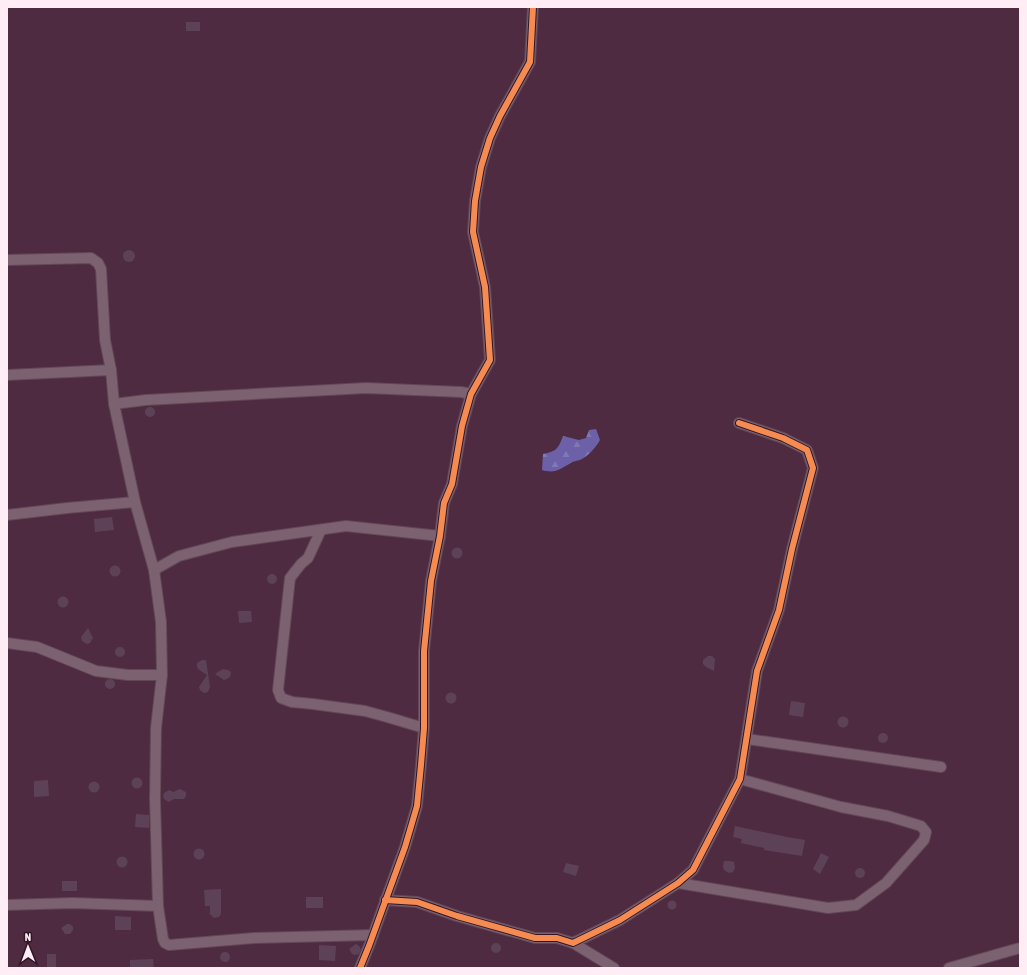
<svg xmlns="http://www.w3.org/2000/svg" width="1027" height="975" font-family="'Asap Condensed',sans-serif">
<defs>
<pattern id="forest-firs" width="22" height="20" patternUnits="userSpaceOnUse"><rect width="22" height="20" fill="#6c60a8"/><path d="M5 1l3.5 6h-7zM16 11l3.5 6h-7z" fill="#8277b5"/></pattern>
</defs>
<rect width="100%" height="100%" fill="#4e2b40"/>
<path fill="url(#forest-firs)" d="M596,429L600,440C595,448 589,456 580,460C577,461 573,461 571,463C559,469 556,474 542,470L543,454C557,451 558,449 563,436L579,440L586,438L589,430Z"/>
<g fill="#5d4257">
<rect x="186" y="22" width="14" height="9"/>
<circle cx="129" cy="256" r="6"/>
<circle cx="150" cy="412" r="5"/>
<polygon points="112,517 114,530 95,532 94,519"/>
<circle cx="457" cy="553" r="5.5"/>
<circle cx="115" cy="571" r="5.5"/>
<circle cx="272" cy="579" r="5"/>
<circle cx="63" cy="602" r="5.5"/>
<polygon points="238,611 251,611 252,622 239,623"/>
<polygon points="88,628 93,638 90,643 87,644 82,641 81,637"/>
<circle cx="120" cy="652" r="5"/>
<polygon points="708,656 712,656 715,659 714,671 706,667 703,664 703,660"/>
<polygon points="202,660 206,660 210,687 208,692 204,693 200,690 199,687 207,675 198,669 197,666 197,663"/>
<polygon points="223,669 228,670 231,672 230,677 227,679 224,680 215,674"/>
<circle cx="110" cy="684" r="5"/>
<circle cx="451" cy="698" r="5.5"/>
<polygon points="791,701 805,703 803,717 789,715"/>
<circle cx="843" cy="722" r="5.5"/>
<circle cx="883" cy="738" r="5"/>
<circle cx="137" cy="783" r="5.5"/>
<polygon points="48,780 49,796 34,797 34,781"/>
<circle cx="94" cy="787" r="5.5"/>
<polygon points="180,789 186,792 186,796 184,799 174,799 169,802 164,799 163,795 165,792 170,790 173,792"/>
<polygon points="136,814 149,815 149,828 135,827"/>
<polygon points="735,826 787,837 805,840 802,856 764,850 764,848 741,843 742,839 733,837"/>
<circle cx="199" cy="854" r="5.5"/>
<polygon points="821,853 829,857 820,874 813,869"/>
<circle cx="122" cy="862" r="5.5"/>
<polygon points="724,861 730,861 734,862 735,868 733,872 729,873 724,870 723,866"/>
<polygon points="566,863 579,866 576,876 563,872"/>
<circle cx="860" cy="873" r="5"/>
<rect x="62" y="881" width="15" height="10"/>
<polygon points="221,889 221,914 219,917 214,918 210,914 210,906 205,906 204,890"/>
<rect x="306" y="897" width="17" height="11"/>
<circle cx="672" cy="905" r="4.5"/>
<polygon points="115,916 131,917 131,930 115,930"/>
<polygon points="67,924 70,924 73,927 73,930 70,934 65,934 61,928"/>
<circle cx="496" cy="948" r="5"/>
<polygon points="356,944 359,946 361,949 359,954 355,955 352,954 349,949"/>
<polygon points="319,945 336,946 335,961 319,960"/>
<circle cx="225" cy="957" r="5"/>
<rect x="47" y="954" width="9" height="14"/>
<polygon points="153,959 154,968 130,968 130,960"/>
</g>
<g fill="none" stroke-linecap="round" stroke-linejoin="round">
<defs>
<g id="minor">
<polyline points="7,260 91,258 98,263 101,269 105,340 111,370 114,404 135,502 154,570 161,622 162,675 156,728 155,799 158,906"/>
<polyline points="7,375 111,370"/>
<polyline points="114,404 146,400 366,388 461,392 471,394"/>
<polyline points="7,515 67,508 135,502"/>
<polyline points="321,530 308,558 301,564 290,578 278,690 281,698 292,702 313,704 365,711 387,717 424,728"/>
<polyline points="154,570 179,556 232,542 346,526 440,536"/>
<polyline points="7,643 37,647 96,671 128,675 162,675"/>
<polyline points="747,739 941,767"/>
<polyline points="678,883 828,908 856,905 886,883 924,840 926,832 921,826 888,816 841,807 740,779"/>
<polyline points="385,900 417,902 457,916 535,938 557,938 573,943 620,920 678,883 693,870 740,779 757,671 779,610 792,549 813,468 807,450 783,438 739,423"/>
<polyline points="7,905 73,903 158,906 163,939 165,943 169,945 254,938 373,935"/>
<polyline points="573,943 614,968"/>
<polyline points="360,968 369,946 405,847 417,806 421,765 424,728 424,651 431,581 440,536 444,503 452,484 462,426 471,394 490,360 485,287 473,232 475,201 481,167 490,138 500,116 530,62 533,7"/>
<polyline points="949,968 1020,948"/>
</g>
</defs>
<use href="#minor" stroke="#624757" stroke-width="12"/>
<use href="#minor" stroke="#7c6270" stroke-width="10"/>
<defs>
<g id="cycleway">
<polyline points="385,900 417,902 457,916 535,938 557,938 573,943 620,920 678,883 693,870 740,779 757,671 779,610 792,549 813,468 807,450 783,438 739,423"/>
<polyline points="360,968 369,946 405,847 417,806 421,765 424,728 424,651 431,581 440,536 444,503 452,484 462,426 471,394 490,360 485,287 473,232 475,201 481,167 490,138 500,116 530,62 533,7"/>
</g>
</defs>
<use href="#cycleway" stroke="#311525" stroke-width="8"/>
<use href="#cycleway" stroke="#f68b52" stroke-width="6"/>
</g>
<rect width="1027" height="975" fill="none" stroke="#feedf5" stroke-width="16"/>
<g transform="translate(28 947) rotate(359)" stroke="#311525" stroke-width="3" paint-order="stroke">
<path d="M0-3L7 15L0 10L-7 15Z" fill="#feedf5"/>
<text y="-6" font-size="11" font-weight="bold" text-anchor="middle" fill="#feedf5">N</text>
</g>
</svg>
